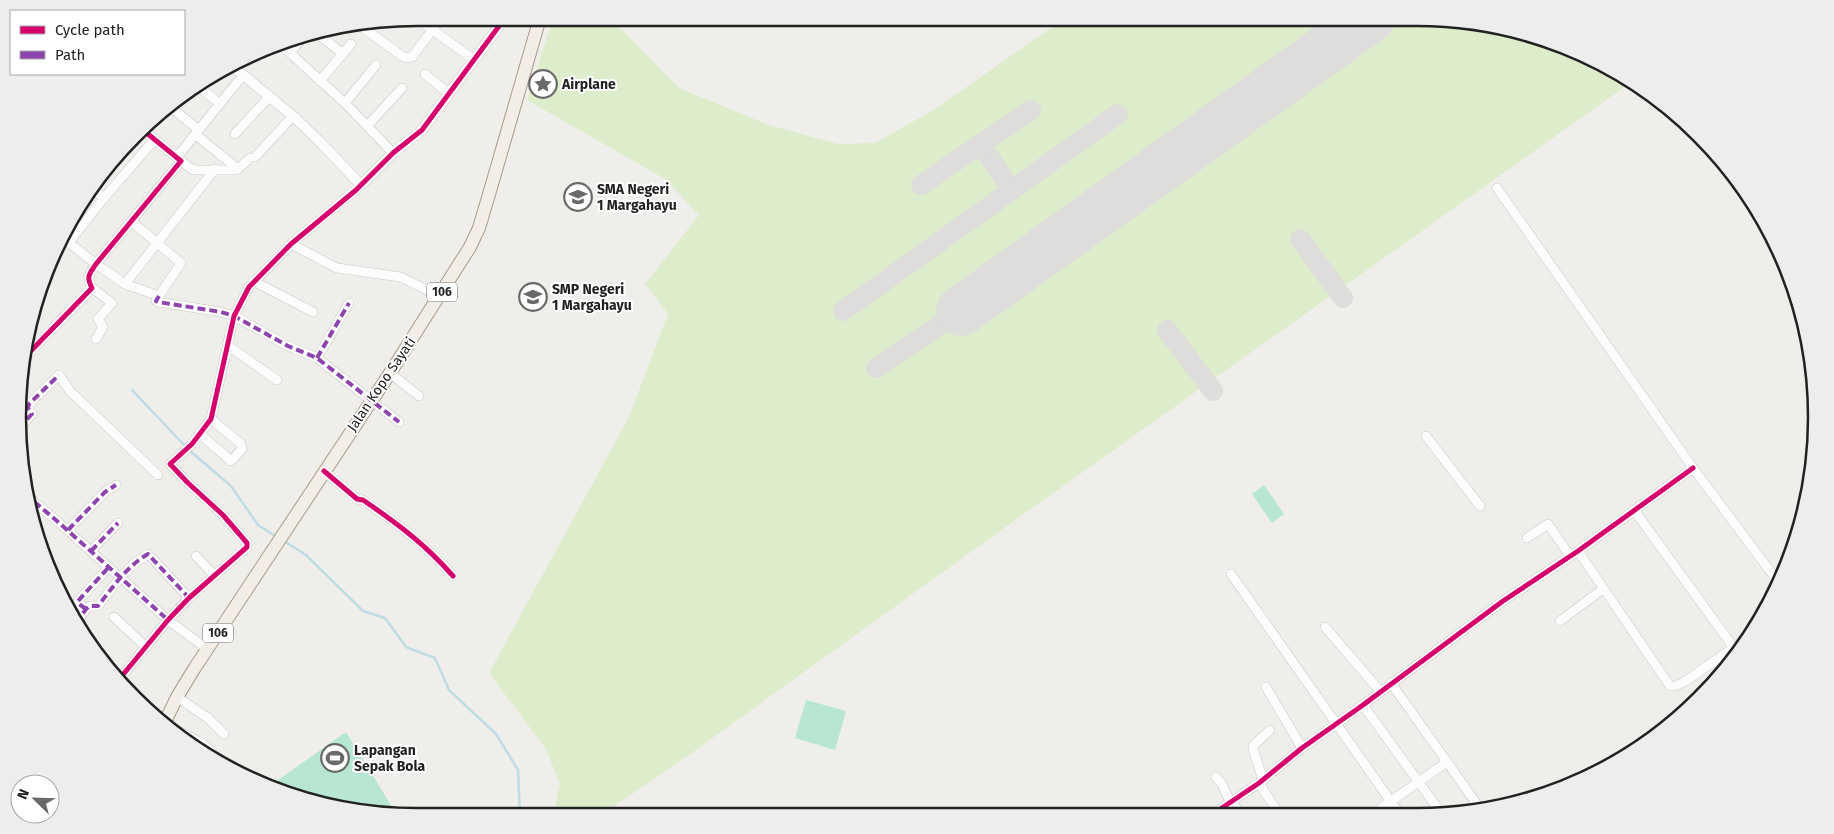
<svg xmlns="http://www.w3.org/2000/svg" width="1834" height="834" font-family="'Fira Sans',sans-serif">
<rect width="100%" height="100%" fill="#f0eeeb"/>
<polygon fill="#ddeccb" points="1065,18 1417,18 1495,25 1570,48 1633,81 1014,521 686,757 600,816 549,816 555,808 560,784 546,749 489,673 629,417 668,314 645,284 699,215 665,179 527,100 553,19 615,23 679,88 769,125 838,144 875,143 935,109"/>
<g fill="#b7e6d2">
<polygon points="1264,485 1284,514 1272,523 1252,494"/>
<polygon points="806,700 846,711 835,750 795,738"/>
<polygon points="346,732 397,815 339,809 274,789 271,785"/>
</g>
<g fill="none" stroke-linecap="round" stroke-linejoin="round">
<g stroke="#bfdbe3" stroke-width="2.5">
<polyline points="132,390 186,447"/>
<polyline points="190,451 231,486 258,525 277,537"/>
<polyline points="284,541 306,555 363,611 385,618 406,647 435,658 449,690 496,734 518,770 520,816"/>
</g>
<g stroke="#dedddc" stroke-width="20">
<polyline points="981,145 1012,191"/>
<polyline points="921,185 1031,110"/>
<polyline points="1300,239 1343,298"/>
<polyline points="843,311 1118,114"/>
<polyline points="1167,330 1213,391"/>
<polyline points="876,368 961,311"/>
</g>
<polyline stroke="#dedddc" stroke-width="50" points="961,311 1370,18"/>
<defs>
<g id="minor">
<polyline points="416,18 473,59"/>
<polyline points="362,27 402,56 406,58 412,57 436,25"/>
<polyline points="318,34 342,53"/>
<polyline points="277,44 290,53 345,103 393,153"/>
<polyline points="290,53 304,36"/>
<polyline points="425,74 448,93"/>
<polyline points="320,81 351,44"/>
<polyline points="197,85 220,104"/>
<polyline points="345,103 376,65"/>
<polyline points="169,106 199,130"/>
<polyline points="368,125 402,88"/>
<polyline points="235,134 269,97"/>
<polyline points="196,135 238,169"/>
<polyline points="177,157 243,75"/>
<polyline points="255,157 293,116"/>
<polyline points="181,161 193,170 235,170 238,169 250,158"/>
<polyline points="1497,188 1693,468 1779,583"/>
<polyline points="104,198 154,140"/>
<polyline points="132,222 181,263 159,296 156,301 158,302 221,312 234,316 288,346 317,358 399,422"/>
<polyline points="63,238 96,264 125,284 159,296"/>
<polyline points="69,242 104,198 94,190"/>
<polyline points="291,244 337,268 400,277 440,296"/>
<polyline points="253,281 313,312"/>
<polyline points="125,284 215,169"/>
<polyline points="92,288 112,303 98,319 103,327 96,339"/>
<polyline points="227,345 277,380"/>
<polyline points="317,358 349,303"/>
<path d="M23,359L92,288C86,276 89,275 96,264L181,161L143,130"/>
<polyline points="390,373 419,396"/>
<polyline points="19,428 32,414 28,408 29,404 59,375 70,391 158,475"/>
<polyline points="200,434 231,461 242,449 241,444 211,419"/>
<polyline points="1426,436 1480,506"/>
<polyline points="20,439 24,443 20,446"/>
<path d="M324,471L357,499L363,500C398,524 425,544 453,576"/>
<polyline points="25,494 57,521 168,620 207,649"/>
<polyline points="1634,510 1734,648 1737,655"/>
<polyline points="68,530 105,492 116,485"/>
<polyline points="1527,538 1548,524 1570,556"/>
<polyline points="91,551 118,523"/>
<polyline points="1578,551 1670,686 1675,686 1684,682 1745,640"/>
<polyline points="196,556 215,576"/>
<polyline points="1231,574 1399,813"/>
<polyline points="86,609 79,604 78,601 108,568"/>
<polyline points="114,617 146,647"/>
<polyline points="1560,621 1603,589"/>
<path d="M76,623L86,609L90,606H98C112,588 127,566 148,554L189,598"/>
<polyline points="1325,627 1380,691"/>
<polyline points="121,677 168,620 189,598 247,547 247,543 223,515 188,483 170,464 192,444 211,419 234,316 249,287 291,244 361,185"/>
<polyline points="1391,683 1481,810"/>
<polyline points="1266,687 1302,748"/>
<polyline points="177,697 208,718 224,734"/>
<polyline points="1363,705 1441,813"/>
<polyline points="164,723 203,744 215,755"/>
<polyline points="1216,777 1222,784 1230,802 1243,814"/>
<polyline points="1263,780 1253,749 1254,745 1270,730"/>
<polyline points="1259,783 1279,814"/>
<polyline points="1374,813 1447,762"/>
<polyline points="1213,814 1259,783 1302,748 1363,705 1503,601 1578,551 1693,468"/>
</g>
<polyline id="tertiary" points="231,65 293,116 318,140 361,185 393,153 422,130 505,18"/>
<polyline id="primary" points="164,724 177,697 194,669 390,373 470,247 479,228 490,191 540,18"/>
</defs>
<use href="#minor" stroke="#c9c8c7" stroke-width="10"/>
<use href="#tertiary" stroke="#c9c8c7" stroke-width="11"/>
<use href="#primary" stroke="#a79c86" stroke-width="14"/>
<use href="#minor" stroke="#fdfcfc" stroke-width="9"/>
<use href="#tertiary" stroke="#fdfcfc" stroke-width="10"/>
<use href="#primary" stroke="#f3ede7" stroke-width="12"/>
<g stroke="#8e44ad" stroke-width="4" stroke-dasharray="8 4" stroke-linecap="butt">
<polyline points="159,296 156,301 158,302 221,312 234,316 288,346 317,358 399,422"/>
<polyline points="317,358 349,303"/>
<polyline points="19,428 32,414 28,408 29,404 59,375"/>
<polyline points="20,439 24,443 20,446"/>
<polyline points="25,494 57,521 168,620"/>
<polyline points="68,530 105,492 116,485"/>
<polyline points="91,551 118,523"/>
<polyline points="86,609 79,604 78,601 108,568"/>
<path d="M76,623L86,609L90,606H98C112,588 127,566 148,554L189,598"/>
</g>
<defs>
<g id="cycleway">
<path d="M23,359L92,288C86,276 89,275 96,264L181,161L143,130"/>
<path d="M324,471L357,499L363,500C398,524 425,544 453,576"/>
<polyline points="121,677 168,620 189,598 247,547 247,543 223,515 188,483 170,464 192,444 211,419 234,316 249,287 291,244 356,190 393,153 422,130 505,18"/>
<polyline points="1213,814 1259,783 1302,748 1363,705 1503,601 1578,551 1693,468"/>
</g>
</defs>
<use href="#cycleway" stroke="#fff" stroke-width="8"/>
<use href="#cycleway" stroke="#d6006c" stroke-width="5"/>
</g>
<defs>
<symbol id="sight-ring" viewBox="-11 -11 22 22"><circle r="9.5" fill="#fff" stroke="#6a6968" stroke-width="1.5"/><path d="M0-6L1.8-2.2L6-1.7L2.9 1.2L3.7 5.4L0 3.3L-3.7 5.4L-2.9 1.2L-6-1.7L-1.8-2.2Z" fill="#6a6968"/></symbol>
<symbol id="school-ring" viewBox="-11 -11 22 22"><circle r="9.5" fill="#fff" stroke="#6a6968" stroke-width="1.5"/><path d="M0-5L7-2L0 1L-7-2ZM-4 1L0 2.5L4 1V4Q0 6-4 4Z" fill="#6a6968"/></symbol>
<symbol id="stadium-ring" viewBox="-11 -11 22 22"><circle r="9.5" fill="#fff" stroke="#6a6968" stroke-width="1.5"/><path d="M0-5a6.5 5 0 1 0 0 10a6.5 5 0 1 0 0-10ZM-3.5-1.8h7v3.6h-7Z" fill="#6a6968"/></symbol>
</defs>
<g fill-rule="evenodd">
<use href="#sight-ring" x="527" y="68" width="32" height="32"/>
<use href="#school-ring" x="562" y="181" width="32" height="32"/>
<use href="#school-ring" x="517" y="281" width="32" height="32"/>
<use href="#stadium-ring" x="319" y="742" width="32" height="32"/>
</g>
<g text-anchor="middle" stroke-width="4" stroke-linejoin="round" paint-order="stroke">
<g fill="#fff" stroke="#646464" stroke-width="1">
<rect x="427" y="282.5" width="30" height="19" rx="4"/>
<rect x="203" y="623.5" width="30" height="19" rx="4"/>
</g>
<g font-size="12" font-weight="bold" fill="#222">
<text x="442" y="296">106</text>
<text x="218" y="637">106</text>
</g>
<g font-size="14" font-weight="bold" fill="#222" stroke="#fff" text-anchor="start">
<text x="562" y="89">Airplane</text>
<text x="597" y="194">SMA Negeri<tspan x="597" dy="16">1 Margahayu</tspan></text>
<text x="552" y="294">SMP Negeri<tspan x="552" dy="16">1 Margahayu</tspan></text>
<text x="354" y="755">Lapangan<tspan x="354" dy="16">Sepak Bola</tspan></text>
</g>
<g font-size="14" fill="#222" stroke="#fff">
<text transform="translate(381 384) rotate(-56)" y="5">Jalan Kopo Sayati</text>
</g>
</g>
<path d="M0 0H1834V834H0ZM417 26H1417A391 391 0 0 1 1808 417V417A391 391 0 0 1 1417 808H417A391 391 0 0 1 26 417V417A391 391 0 0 1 417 26Z" fill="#ededed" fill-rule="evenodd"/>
<path fill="none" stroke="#222" stroke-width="2.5" d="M417 26H1417A391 391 0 0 1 1808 417V417A391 391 0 0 1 1417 808H417A391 391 0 0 1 26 417V417A391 391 0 0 1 417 26Z"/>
<rect x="10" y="10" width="175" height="65" fill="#ffffff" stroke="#a7a7a7"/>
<rect x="20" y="26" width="25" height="8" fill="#d6006c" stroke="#a7a7a7"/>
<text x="55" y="35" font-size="15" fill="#222222">Cycle path</text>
<rect x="20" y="51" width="25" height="8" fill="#8e44ad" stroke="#a7a7a7"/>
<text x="55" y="60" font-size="15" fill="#222222">Path</text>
<g transform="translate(35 799) rotate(293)"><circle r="24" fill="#ffffff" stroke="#a7a7a7"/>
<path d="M0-4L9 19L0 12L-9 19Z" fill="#6a6968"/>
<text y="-8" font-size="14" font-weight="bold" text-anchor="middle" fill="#222222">N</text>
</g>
</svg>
